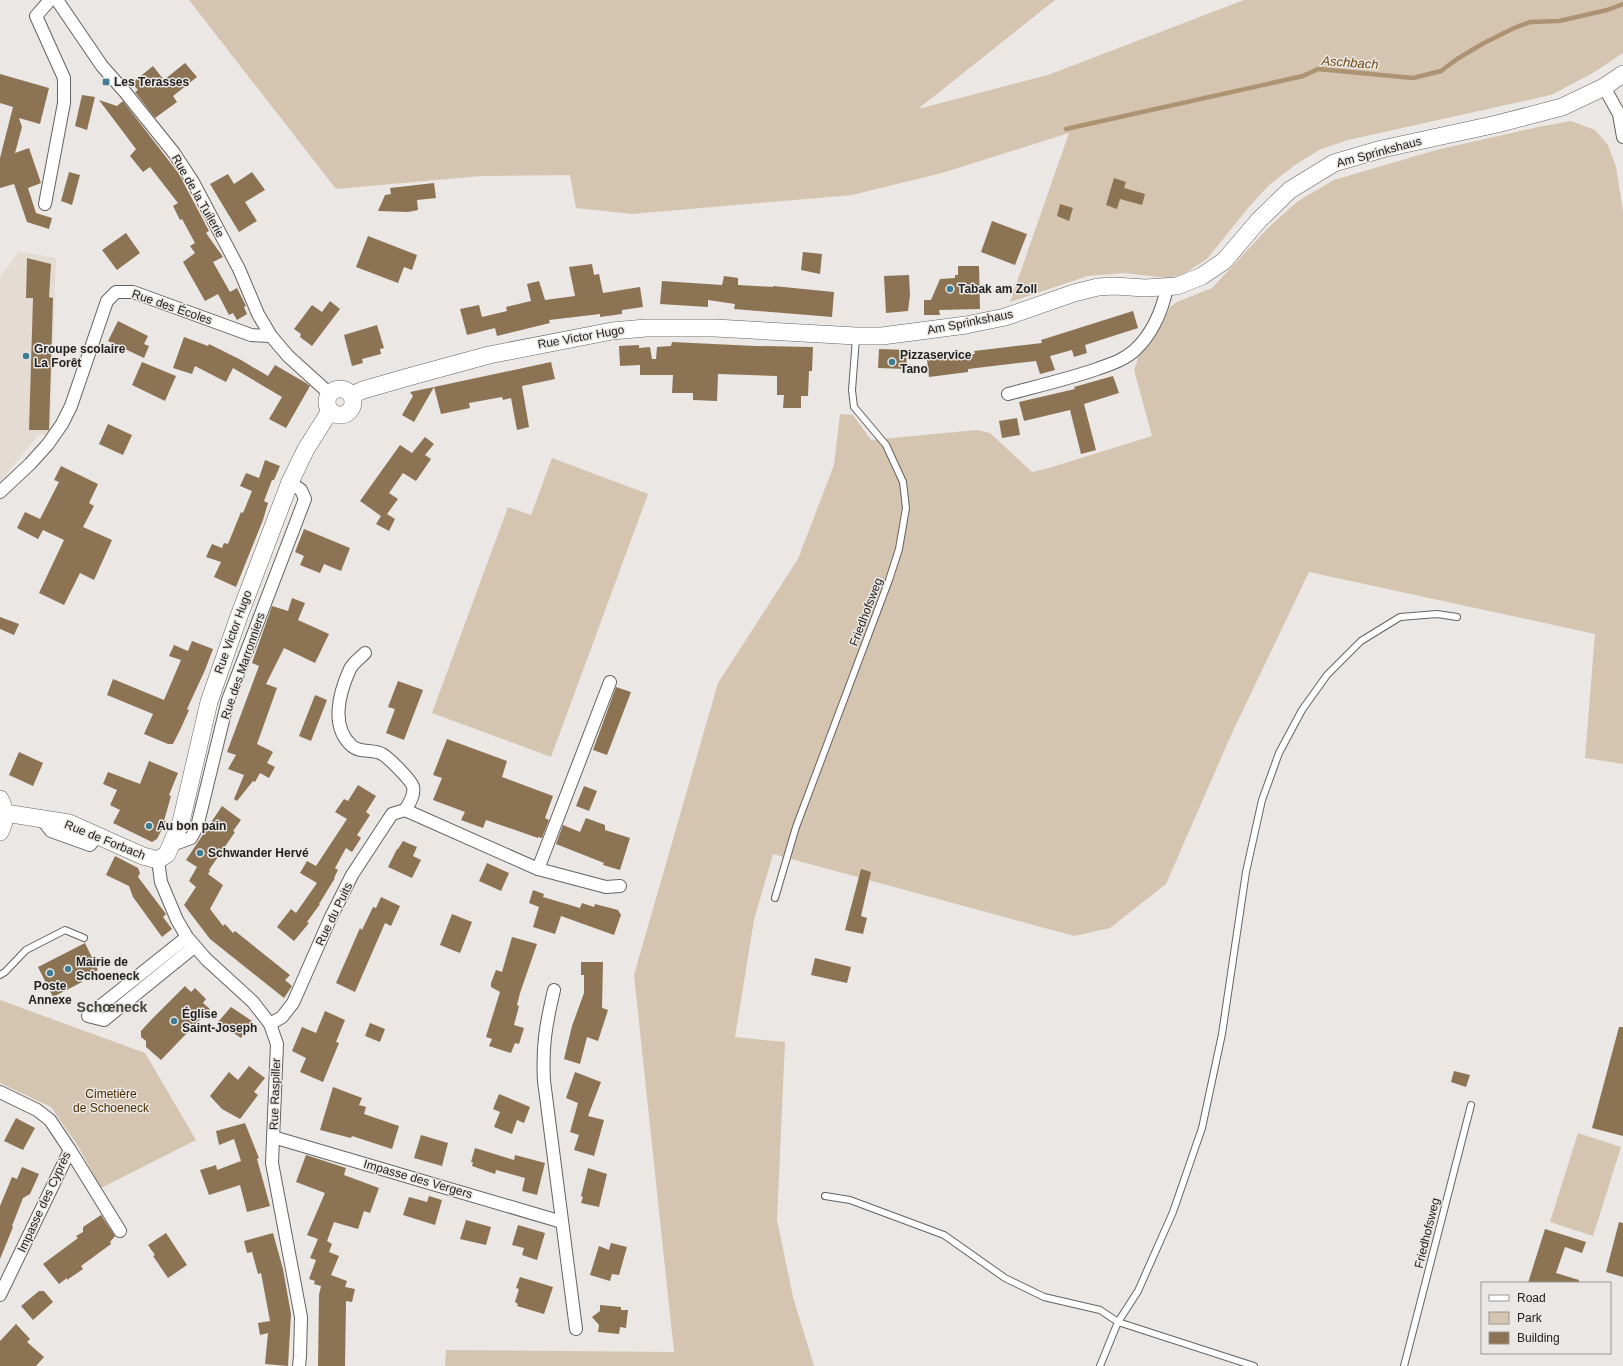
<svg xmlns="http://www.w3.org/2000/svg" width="1623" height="1366" font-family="Helvetica,sans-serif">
<rect width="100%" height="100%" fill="#eae7e4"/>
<polygon fill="#e4dcd3" points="19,251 56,258 50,436 39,434 0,482 0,277"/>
<g fill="#d5c5b0">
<polygon points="189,0 1055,0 918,109 1048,75 1244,0 1623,0 1623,53 1593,73 1551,95 1348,140 1319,150 1295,165 1269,185 1248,208 1207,259 1182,275 1168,278 1124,273 1088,276 1010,302 1069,133 942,173 852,195 632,214 576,208 570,175 481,176 336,189"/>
<polygon points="1571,121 1595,130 1608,145 1616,167 1623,211 1623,764 1585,758 1595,634 1309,572 1232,733 1166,884 1110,928 1074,936 773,854 754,920 735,1037 785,1042 777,1220 793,1297 814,1366 445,1366 446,1350 674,1352 634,975 718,683 798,559 834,465 840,414 853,415 871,440 977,430 990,433 1032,472 1049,468 1152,436 1134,370 1139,355 1149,344 1161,326 1170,307 1177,302 1212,288 1269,227 1298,201 1334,180 1436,150 1538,127"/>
<polygon points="552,458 648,494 551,757 432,713 508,507 531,515"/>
<polygon points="0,1000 145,1053 196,1140 101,1188 78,1146 51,1107 0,1083"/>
<polygon points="1578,1133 1621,1147 1593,1236 1550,1222"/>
</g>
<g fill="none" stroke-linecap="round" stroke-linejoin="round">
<polyline stroke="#ad9372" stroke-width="4.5" points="1066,129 1303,76 1318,69 1413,78 1441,71 1457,59 1484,43 1514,28 1530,22 1559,21 1607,10 1623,4"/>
</g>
<g fill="#8c7353">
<polygon points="185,63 197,77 173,96 177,102 155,118 135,92 138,90 132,83 153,66 164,80"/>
<polygon points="0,74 49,88 40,124 19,118 22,127 15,153 29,148 41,183 28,188 36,213 52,218 49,229 27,222 14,184 0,188 0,158 13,107 0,103"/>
<polygon points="82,95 95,97 87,130 75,126"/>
<polygon points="99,100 117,106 123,101 179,174 209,231 206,233 223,257 213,262 230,292 237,288 246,306 244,307 247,314 237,320 233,313 229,315 218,294 205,301 183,262 195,253 190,246 195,243 182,219 180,220 173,206 178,203 150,167 143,172 130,156 136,149"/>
<polygon points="69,172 80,175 72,205 61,201"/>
<polygon points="252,172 265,190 245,202 257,221 239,232 210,184 228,174 234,184"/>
<polygon points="1114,178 1126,182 1124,188 1145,194 1142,205 1120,199 1117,209 1106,205"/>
<polygon points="434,183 436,198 417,200 418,210 408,212 378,211 385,195 391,194 390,188"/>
<polygon points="1060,204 1073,208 1069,221 1057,216"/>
<polygon points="992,221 1027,234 1015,265 981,252"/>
<polygon points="126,233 140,253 117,270 102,250"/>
<polygon points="368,236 417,255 412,270 404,267 398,283 356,267"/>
<polygon points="803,252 822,254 820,274 801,270"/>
<polygon points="27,258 51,264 49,297 53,298 49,430 29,430 33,298 26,298"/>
<polygon points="592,264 594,275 599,274 603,293 640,287 643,307 622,310 622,314 600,317 600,314 549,320 550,323 497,336 495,328 467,335 460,309 479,305 482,317 507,311 506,307 531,301 527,284 539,281 545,300 575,296 569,267"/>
<polygon points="958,266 979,266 980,309 939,310 940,315 924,315 924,300 931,300 940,279 955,278 955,275 958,275"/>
<polygon points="909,275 910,295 908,311 886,313 884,276"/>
<polygon points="724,276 738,278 738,285 773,287 773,286 834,292 832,317 734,309 735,304 708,300 708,307 660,304 662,281 722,285"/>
<polygon points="330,301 340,309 312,346 300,337 301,334 294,329 312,305 322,312"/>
<polygon points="1133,311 1138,328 1085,345 1087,353 1074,357 1072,350 1050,356 1055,370 1040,374 1036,361 968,369 968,372 929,377 927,360 975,354 974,351 1042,343 1041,340"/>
<polygon points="118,321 148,336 144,344 149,346 144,358 108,341"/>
<polygon points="377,325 384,348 380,349 381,354 362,359 363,363 352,366 344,335"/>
<polygon points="184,337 208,346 209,344 241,360 268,376 275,365 306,383 310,386 286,428 269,419 282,397 233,368 226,382 195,366 192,374 173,368"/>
<polygon points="672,342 755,346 813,347 812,371 809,371 808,396 801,396 801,408 783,408 784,395 777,395 777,376 718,374 717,401 693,400 693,393 672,393 673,375 640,375 640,365 620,366 619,346 639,345 639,348 650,347 652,359 656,359 657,347 671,346"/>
<polygon points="879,349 907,350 906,369 878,368"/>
<polygon points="142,362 176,376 165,401 132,385"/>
<polygon points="551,362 555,379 522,386 529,427 517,430 511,398 503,400 502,397 469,403 470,408 441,414 434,387"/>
<polygon points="1113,376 1119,393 1084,404 1096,450 1081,454 1070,410 1024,421 1019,402 1075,389 1074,387"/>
<polygon points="434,387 414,422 402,415 413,396 410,392"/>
<polygon points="1017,418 1020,435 1002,438 999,421"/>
<polygon points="108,424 132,435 123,455 99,444"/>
<polygon points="425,437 434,444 425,455 431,459 416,481 403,473 389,493 398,499 387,514 395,519 389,531 376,524 381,516 360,501 400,445 412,453"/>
<polygon points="265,460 280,466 274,480 272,480 264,501 268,503 263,520 236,587 214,577 221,562 206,557 212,544 222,548 224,543 228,544 241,512 243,513 252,491 240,486 246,473 259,478"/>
<polygon points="61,466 98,484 89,503 94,506 83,527 112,540 94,580 80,573 64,605 39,593 64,540 43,530 38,539 17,528 25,512 40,519 59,482 54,480"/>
<polygon points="304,529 350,548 341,571 324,564 320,573 300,565 304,556 295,552"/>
<polygon points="292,598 305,603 298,620 329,634 315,663 284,648 266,684 277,688 257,744 273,752 267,763 275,767 269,778 260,773 255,782 253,781 237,801 234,799 244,775 228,769 236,755 227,752 259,666 252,663 272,606 288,611"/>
<polygon points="0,617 19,624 14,635 0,629"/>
<polygon points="192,641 213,649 205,670 187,709 189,710 181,728 173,744 168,744 144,734 153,714 107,695 113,679 164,700 181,660 169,656 174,645 188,651"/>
<polygon points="398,681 423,690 404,740 386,733 395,709 388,707"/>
<polygon points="616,687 631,692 607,755 593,750"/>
<polygon points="315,695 327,700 311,741 299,736"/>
<polygon points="447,739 507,761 502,777 553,796 545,818 549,820 542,838 538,837 538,838 486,820 483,828 461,820 465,812 433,800 442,778 433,775"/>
<polygon points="19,752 43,763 33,786 9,775"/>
<polygon points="149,761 178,773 169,795 171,796 164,821 166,821 157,839 152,842 113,823 120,810 110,805 117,790 103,784 108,772 140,784"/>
<polygon points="358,785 376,796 366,812 370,815 357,835 361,838 352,852 346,848 335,868 338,870 334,878 335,878 319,904 320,904 307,922 309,923 294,941 277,927 291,909 296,913 317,883 300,873 307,861 316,866 347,819 335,812 344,799 348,801"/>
<polygon points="584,786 597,791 589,811 576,806"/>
<polygon points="222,806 241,820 233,831 235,832 209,870 210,871 208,874 223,885 210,909 223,926 225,924 233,933 235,931 290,975 285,980 292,986 284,998 210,939 184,905 196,887 189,881 197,867 186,860"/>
<polygon points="586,818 605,825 605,830 630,838 620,870 603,865 604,863 556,844 563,825 580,832"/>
<polygon points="403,841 417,847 413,856 421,860 412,878 388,867 397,849 398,849"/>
<polygon points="115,856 138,868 140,873 138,877 166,914 163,917 172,929 162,937 133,897 129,886 106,875"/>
<polygon points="487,863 509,873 501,891 479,881"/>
<polygon points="861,869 871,872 861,916 867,918 863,934 845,930"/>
<polygon points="533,890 544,894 543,897 580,908 582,903 594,907 595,904 618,910 621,915 614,935 561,916 555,934 533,927 539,907 529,903"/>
<polygon points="381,897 400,906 391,926 385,923 355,992 336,983 360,928 362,930 373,907 376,908"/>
<polygon points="452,914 472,922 460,953 440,945"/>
<polygon points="512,937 537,944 520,993 517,1005 519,1006 514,1025 524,1028 519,1044 515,1043 511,1053 489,1046 492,1039 486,1037 500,992 491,987 491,983 496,970 502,972"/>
<polygon points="85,943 98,970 81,979 82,982 53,997 38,967"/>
<polygon points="815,958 851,967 847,983 811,975"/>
<polygon points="581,962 603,962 602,1008 608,1010 598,1041 587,1037 580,1064 564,1059 572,1026 584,993 584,975 581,975"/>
<polygon points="185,986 191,992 195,988 206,999 203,1003 210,1009 161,1060 146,1047 146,1041 141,1037 141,1031 152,1019"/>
<polygon points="231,1007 252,1021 241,1038 218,1022"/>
<polygon points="325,1011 345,1020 336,1042 339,1043 323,1082 300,1072 306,1058 292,1051 302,1027 316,1033"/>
<polygon points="370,1023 385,1029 380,1042 365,1036"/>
<polygon points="1619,1027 1623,1027 1623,1136 1592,1128"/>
<polygon points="249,1066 265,1078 254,1092 258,1095 240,1119 222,1109 210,1096 229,1072 238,1080"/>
<polygon points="1454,1071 1470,1075 1466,1087 1451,1082"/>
<polygon points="575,1072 601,1082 588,1116 604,1120 594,1156 574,1150 579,1135 570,1132 578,1103 566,1098"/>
<polygon points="333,1087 362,1098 359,1105 366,1107 364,1114 399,1126 392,1149 352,1136 351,1138 320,1130"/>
<polygon points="499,1094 530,1107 524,1123 517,1120 512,1134 494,1127 500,1112 493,1109"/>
<polygon points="16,1118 35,1128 23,1150 4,1141"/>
<polygon points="245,1123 259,1158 257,1159 270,1206 247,1212 240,1185 209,1195 200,1170 216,1165 217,1170 241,1161 234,1139 219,1145 216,1131"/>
<polygon points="421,1135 448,1143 442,1166 414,1158"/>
<polygon points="475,1148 514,1160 515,1155 545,1163 537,1195 522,1191 525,1178 496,1170 495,1174 472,1166 473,1162 471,1162"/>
<polygon points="306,1155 346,1168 344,1175 379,1188 370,1213 364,1211 358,1229 334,1222 327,1241 332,1244 329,1252 339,1256 331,1275 347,1281 345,1287 355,1289 352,1302 346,1301 345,1366 318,1366 319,1295 321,1286 314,1284 315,1281 309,1279 316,1260 310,1258 318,1239 307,1235 325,1193 296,1182"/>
<polygon points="22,1167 39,1174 30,1194 23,1198 12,1226 13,1227 0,1259 0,1206 12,1177 17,1179"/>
<polygon points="588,1168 607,1174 599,1207 581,1203 583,1197 581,1196"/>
<polygon points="429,1196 442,1200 435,1225 403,1215 409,1197 427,1202"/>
<polygon points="101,1215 115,1236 110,1242 111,1244 81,1266 83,1269 67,1280 67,1278 59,1284 43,1264 78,1238 76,1236 83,1232 83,1227"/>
<polygon points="466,1220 491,1227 486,1245 460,1239"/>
<polygon points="1619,1222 1623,1223 1623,1277 1606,1272"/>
<polygon points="518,1225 545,1233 537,1260 522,1255 524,1248 512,1245"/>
<polygon points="1545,1229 1586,1242 1582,1253 1565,1247 1556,1273 1579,1280 1579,1283 1528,1283"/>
<polygon points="166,1233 187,1265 168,1278 153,1256 155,1255 148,1245"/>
<polygon points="273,1233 283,1269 291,1314 288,1366 265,1364 268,1333 260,1335 258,1323 270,1321 261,1273 258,1274 252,1252 247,1253 244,1241"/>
<polygon points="611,1243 627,1247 619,1275 612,1274 610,1281 590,1275 599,1246 609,1250"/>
<polygon points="520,1277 553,1287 544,1314 517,1306 518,1304 515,1302 519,1289 516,1288"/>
<polygon points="39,1291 44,1291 53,1302 33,1320 21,1306"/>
<polygon points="600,1305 621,1307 621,1310 628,1310 626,1328 620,1327 619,1334 598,1332 599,1325 592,1317 600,1311"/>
<polygon points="16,1324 30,1339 27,1342 44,1357 36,1366 0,1366 0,1341"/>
</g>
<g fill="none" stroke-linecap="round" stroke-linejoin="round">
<defs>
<g id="lane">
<polyline points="775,898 796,827 889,580 899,549 906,508 903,482 886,445 854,407 852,390 856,338"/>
<polyline points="0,975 5,972 26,950 65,930 84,938"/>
<polyline points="825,1196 850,1200 944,1235 1005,1278 1044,1297 1100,1310 1118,1322 1100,1366"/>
<polyline points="1254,1366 1118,1322 1138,1291 1173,1212 1202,1128 1222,1034 1246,872 1262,800 1279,753 1302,710 1327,675 1361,641 1400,617 1437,614 1457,617"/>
<polyline points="1404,1366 1471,1105"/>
</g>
<g id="street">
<polyline points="57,0 102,66 125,92 174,153 193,182 239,269 258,314 271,336 288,356 330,394"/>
<polyline points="1604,87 1619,114 1623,137"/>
<polyline points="45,204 64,103 64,78 36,16 50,0"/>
<path d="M1008,394C1038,386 1068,379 1097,369C1111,364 1124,360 1135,350C1153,333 1162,311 1167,288"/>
<polyline points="0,492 30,464 48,444 62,424 71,406 107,301 116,292 133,292 251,335 271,336"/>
<polyline points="405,810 538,869 606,887 620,886"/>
<polyline points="40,817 51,831 90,845 98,835"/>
<polyline points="172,845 191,838 197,827 228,700 305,499 301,490 290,482"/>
<polyline points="158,860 161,882 177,920 187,937 206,959 253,1002 270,1024 277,1044 272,1163 301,1317 300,1356 299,1366"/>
<polyline points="538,869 610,682"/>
<polyline points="187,937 88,1016 104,1020 194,947"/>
<path d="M554,990C546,1024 542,1046 544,1081L576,1329"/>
<path d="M270,1024L282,1017L293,1003L330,919L352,875L392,814L405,810C409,804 415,795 413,787C412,781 388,757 382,754C374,749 359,753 352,746C330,727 339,693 350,669C353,663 360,658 365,653"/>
<polyline points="0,1092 37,1110 50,1120 70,1150 120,1231"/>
<polyline points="273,1137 562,1222"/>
<polyline points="0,1295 70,1150"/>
</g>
<g id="secondary">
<circle cx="340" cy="402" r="13"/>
<polyline points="352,395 363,390 412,376 489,355 612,331 646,328 715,328 856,336 882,336 966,325 1005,317 1074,293 1098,287 1114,286 1145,288 1177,286 1202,276 1224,261 1259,220 1290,190 1334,163 1382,149 1497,124 1562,107 1604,87 1623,74"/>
<path d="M0,799C6,810 6,821 0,832"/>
<polyline points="5,813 69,823 143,856 158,860 167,854 181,822 209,702 239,616 290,482 306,449 330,411"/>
</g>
</defs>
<use href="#lane" stroke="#656361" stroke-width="8"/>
<use href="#street" stroke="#656361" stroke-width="14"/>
<use href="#secondary" stroke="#656361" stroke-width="18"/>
<use href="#lane" stroke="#fff" stroke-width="6"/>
<use href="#street" stroke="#fff" stroke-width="12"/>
<use href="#secondary" stroke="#fff" stroke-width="17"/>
</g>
<g fill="#3f7d92" stroke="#eae7e4" stroke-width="1.5">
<rect x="102" y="78" width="8" height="8" rx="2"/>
<circle cx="950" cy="289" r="4"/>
<circle cx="26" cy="356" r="4"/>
<circle cx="892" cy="362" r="4"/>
<circle cx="149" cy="826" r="4"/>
<circle cx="200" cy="853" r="4"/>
<circle cx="68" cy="969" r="4"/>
<circle cx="50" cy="973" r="4"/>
<circle cx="174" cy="1021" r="4"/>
</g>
<g text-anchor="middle" stroke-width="3" stroke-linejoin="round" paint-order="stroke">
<g font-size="12" font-weight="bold" fill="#232221" stroke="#eae7e4" text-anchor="start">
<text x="114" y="86">Les Terasses</text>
<text x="958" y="293">Tabak am Zoll</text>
<text x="34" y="353">Groupe scolaire<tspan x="34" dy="14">La Forêt</tspan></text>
<text x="900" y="359">Pizzaservice<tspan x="900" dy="14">Tano</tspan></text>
<text x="157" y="830">Au bon pain</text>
<text x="208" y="857">Schwander Hervé</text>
<text x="76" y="966">Mairie de<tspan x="76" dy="14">Schoeneck</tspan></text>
<text x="50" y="990" text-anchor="middle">Poste<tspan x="50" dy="14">Annexe</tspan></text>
<text x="182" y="1018">Église<tspan x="182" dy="14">Saint-Joseph</tspan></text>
</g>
<g font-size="12" fill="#232221" stroke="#eae7e4">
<text transform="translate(1379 152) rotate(-15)" y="4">Am Sprinkshaus</text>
<text transform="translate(198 196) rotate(60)" y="4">Rue de la Tuilerie</text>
<text transform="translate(172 307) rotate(19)" y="4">Rue des Écoles</text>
<text transform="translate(970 322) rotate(-11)" y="4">Am Sprinkshaus</text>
<text transform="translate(581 337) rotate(-10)" y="4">Rue Victor Hugo</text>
<text transform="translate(866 612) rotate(-69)" y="4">Friedhofsweg</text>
<text transform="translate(233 632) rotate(-70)" y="4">Rue Victor Hugo</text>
<text transform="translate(243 666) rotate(-71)" y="4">Rue des Marronniers</text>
<text transform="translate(105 840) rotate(22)" y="4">Rue de Forbach</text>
<text transform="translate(334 914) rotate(-64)" y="4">Rue du Puits</text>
<text transform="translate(275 1094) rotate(-88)" y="4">Rue Raspiller</text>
<text transform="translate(418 1179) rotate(16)" y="4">Impasse des Vergers</text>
<text transform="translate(44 1202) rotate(-65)" y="4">Impasse des Cyprès</text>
<text transform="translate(1427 1233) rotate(-76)" y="4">Friedhofsweg</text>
</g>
<g font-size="12" fill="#492e01" stroke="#eae7e4">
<text x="111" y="1098">Cimetière<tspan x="111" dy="14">de Schoeneck</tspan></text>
</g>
<g font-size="13" font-style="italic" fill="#714c13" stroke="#eae7e4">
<text transform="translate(1350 62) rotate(4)" y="5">Aschbach</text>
</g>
<g font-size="14" font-weight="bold" fill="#464441" stroke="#eae7e4">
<text x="112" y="1012">Schœneck</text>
</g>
</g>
<rect x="1481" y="1282" width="130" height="72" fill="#eae7e4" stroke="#9a9896"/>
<rect x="1489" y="1295" width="20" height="6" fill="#ffffff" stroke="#9a9896"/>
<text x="1517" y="1302" font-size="12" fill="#232221">Road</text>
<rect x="1489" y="1312" width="20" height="12" fill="#d5c5b0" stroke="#9a9896"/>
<text x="1517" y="1322" font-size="12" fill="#232221">Park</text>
<rect x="1489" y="1332" width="20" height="12" fill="#8c7353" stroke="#9a9896"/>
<text x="1517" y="1342" font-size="12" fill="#232221">Building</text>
</svg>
